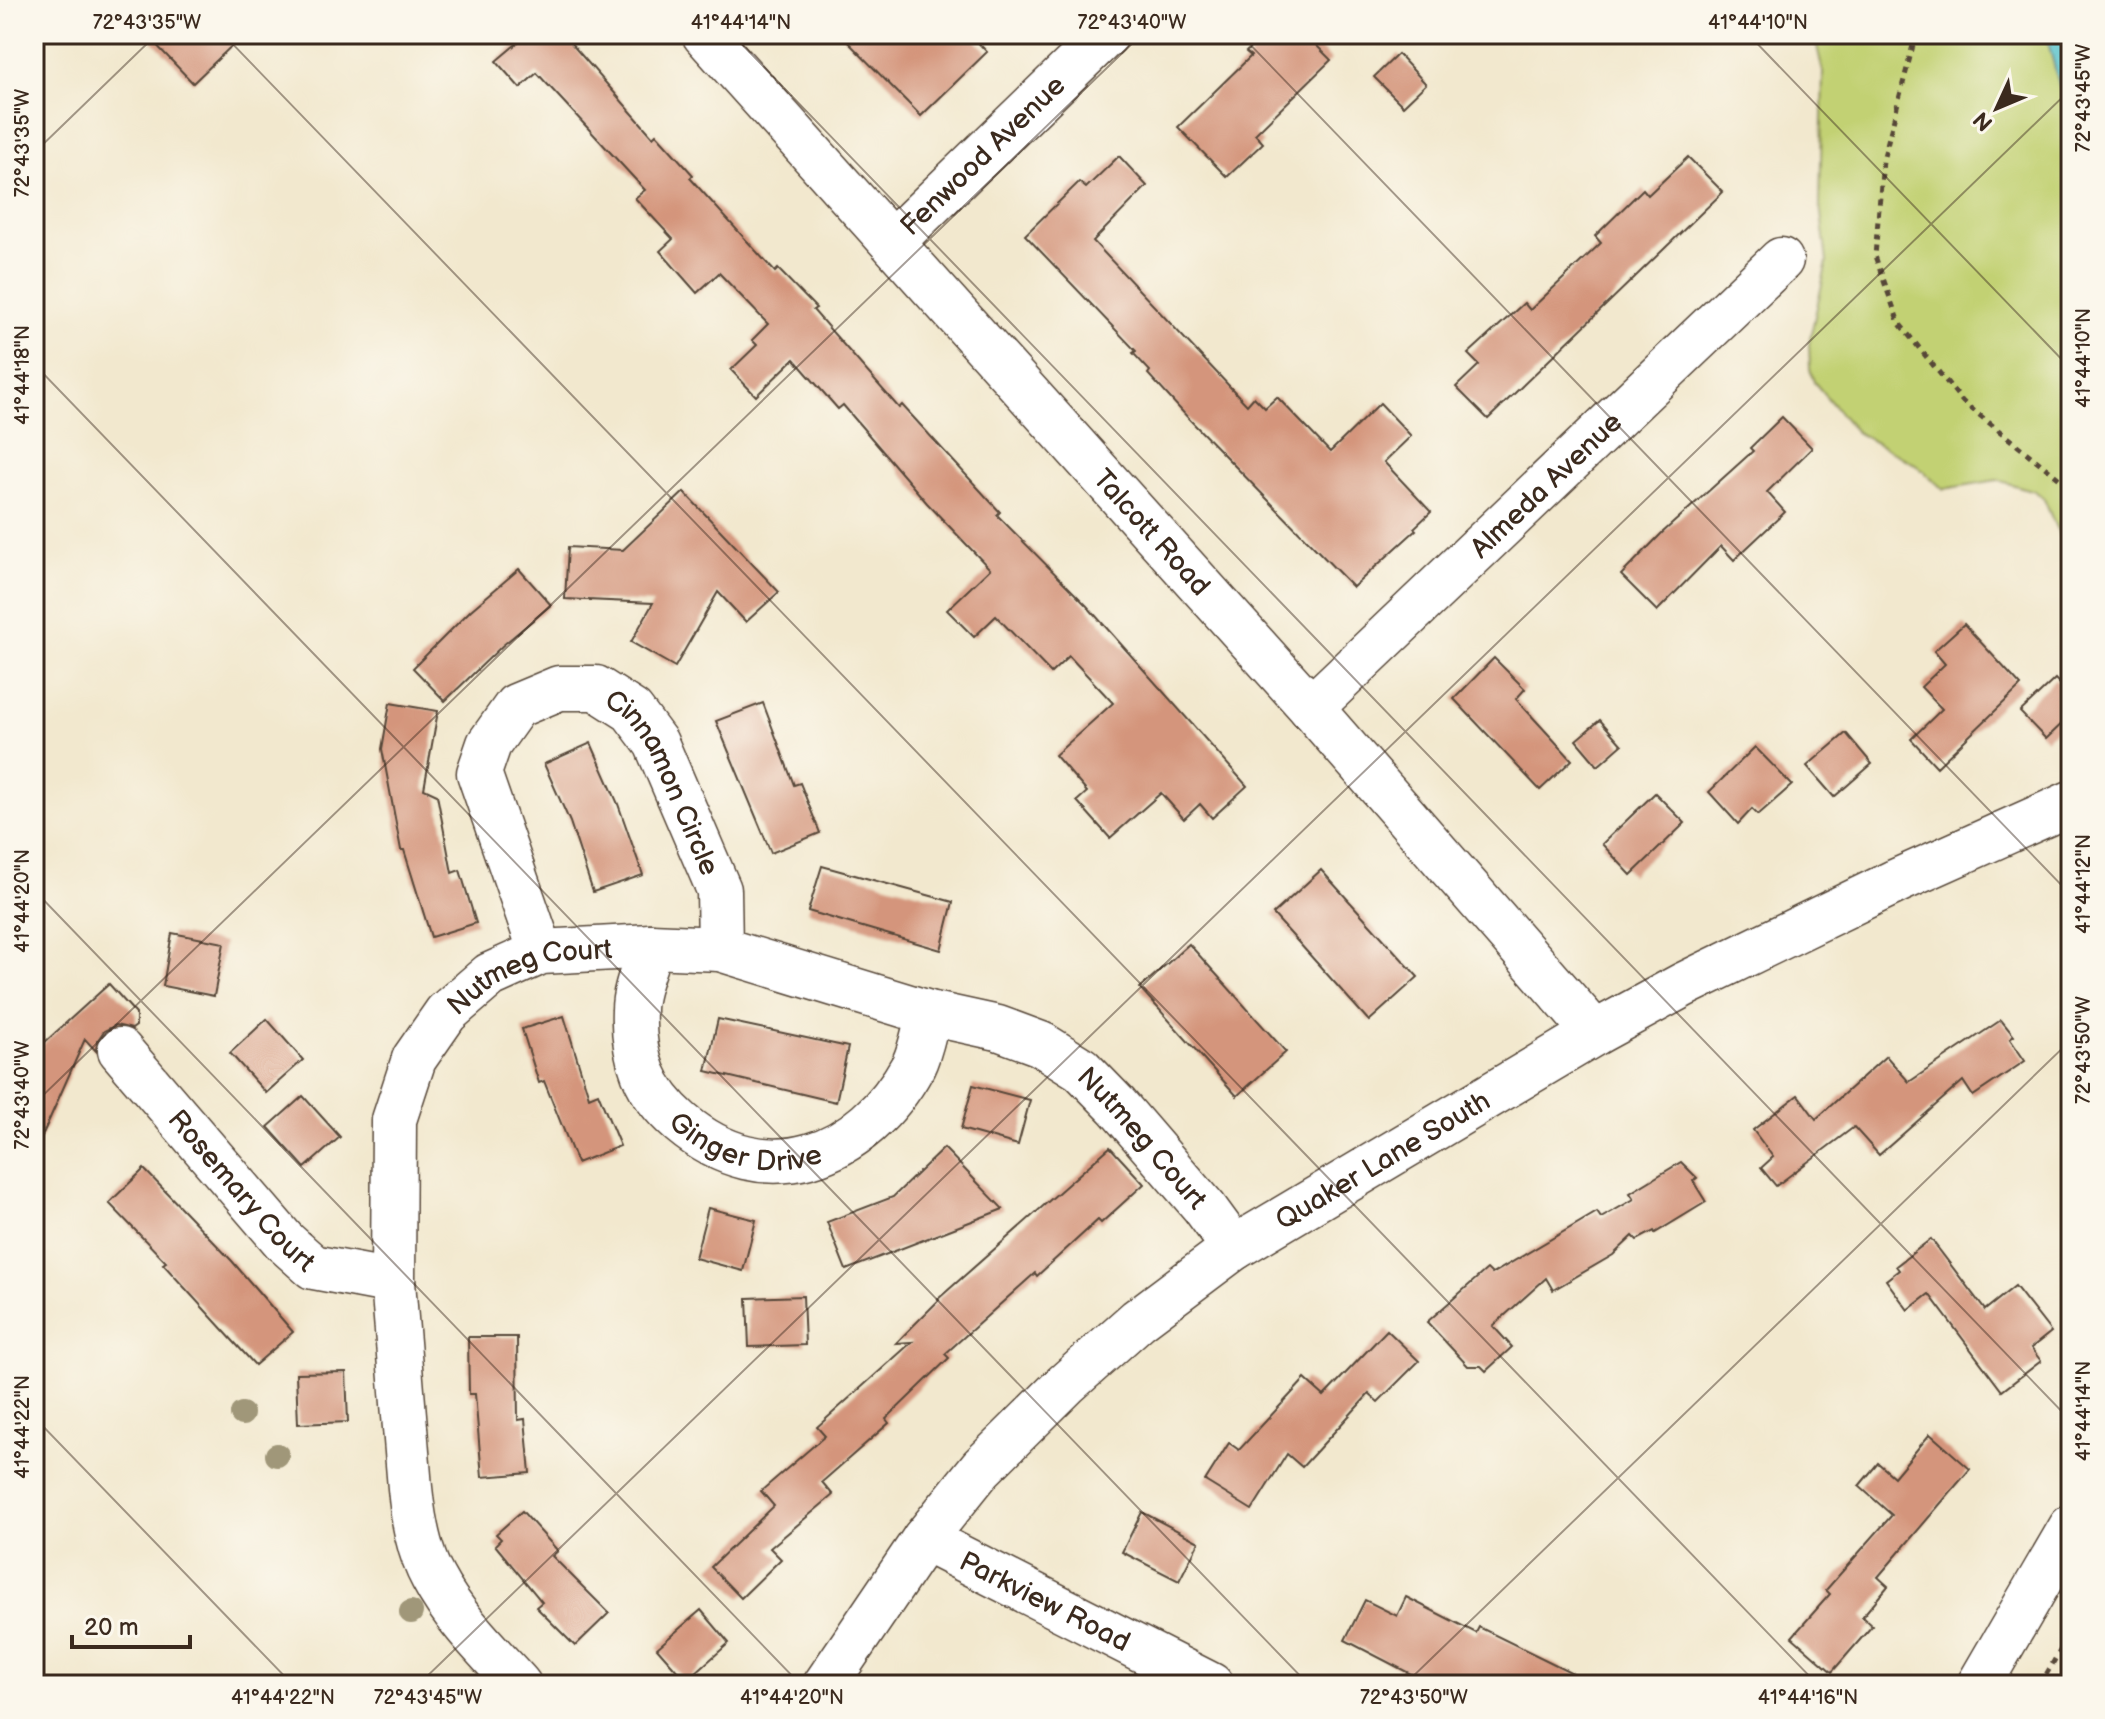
<svg xmlns="http://www.w3.org/2000/svg" width="2105" height="1719" font-family="'Balsamiq Sans',sans-serif">
<rect width="100%" height="100%" fill="#fbf7ec"/>
<filter id="ink" filterUnits="userSpaceOnUse"><feTurbulence type="fractalNoise" baseFrequency=".0125" numOctaves="2"/><feDisplacementMap in="SourceGraphic" scale="16" xChannelSelector="R" yChannelSelector="G"/><feConvolveMatrix kernelMatrix="1 2 1 2 8 2 1 2 1" color-interpolation-filters="sRGB"/></filter>
<filter id="wash" filterUnits="userSpaceOnUse"><feTurbulence type="fractalNoise" baseFrequency=".006" numOctaves="4" result="noise"/><feDisplacementMap in="SourceGraphic" scale="32" xChannelSelector="R" yChannelSelector="G"/><feGaussianBlur stdDeviation="1.8" result="paint"/><feColorMatrix in="noise" values="0 0 0 0 0 0 0 0 0 0 0 0 0 0 0 0 0 1.4 0 .05"/><feComposite in="paint" operator="in"/></filter>
<g filter="url(#wash)">
<rect width="100%" height="100%" fill="#f2e8ce"/>
<polygon fill="#c2d173" stroke="#7e7e48" stroke-width="2" points="1817,34 2046,34 2061,92 2071,116 2071,550 2060,537 2044,499 2035,491 1997,480 1944,489 1915,464 1856,432 1814,382 1810,369 1809,343 1827,262 1820,205 1823,72 1817,46"/>
<polygon fill="#56c3cc" stroke="#487675" stroke-width="2" points="2046,34 2071,34 2071,116 2061,92"/>
<g id="blocks">
<g fill="#d4957b">
<polygon points="146,34 244,34 193,83"/>
<polygon points="528,34 563,34 653,137 656,134 693,175 690,178 775,272 778,269 816,308 813,310 899,408 902,405 1000,512 997,515 1087,606 1247,786 1212,818 1200,804 1184,819 1161,793 1110,838 1077,801 1087,792 1055,755 1113,703 1069,656 1051,673 996,616 974,637 947,610 990,569 927,503 843,405 838,409 794,359 756,396 731,370 757,345 752,340 768,324 719,273 697,293 660,251 673,239 635,198 645,190 537,73 520,88 496,61"/>
<polygon points="840,34 970,34 987,52 921,116"/>
<polygon points="1265,34 1305,34 1331,60 1255,134 1263,143 1227,177 1178,127 1251,56 1246,52"/>
<polygon points="1398,54 1426,84 1403,106 1374,77"/>
<polygon points="1119,156 1147,186 1093,241 1247,405 1254,397 1265,408 1277,397 1330,452 1380,403 1411,436 1384,462 1431,512 1414,528 1416,530 1353,587 1190,420 1148,374 1150,371 1133,353 1136,351 1025,235 1079,182 1086,188"/>
<polygon points="1688,157 1723,192 1488,419 1456,387 1479,365 1468,354 1524,303 1530,310 1601,243 1595,236 1643,189 1648,195"/>
<polygon points="1782,417 1812,448 1767,492 1785,512 1734,560 1721,546 1657,611 1621,575 1662,533 1753,451 1750,448"/>
<polygon points="684,492 779,592 746,622 718,592 675,667 631,642 653,603 565,599 568,547 623,550"/>
<polygon points="519,569 551,605 502,646 445,701 413,668 471,610"/>
<polygon points="1964,624 2021,686 1937,767 1911,739 1942,709 1921,687 1945,664 1934,651"/>
<polygon points="1494,658 1525,689 1516,699 1572,760 1540,790 1454,699"/>
<polygon points="2055,679 2071,695 2071,715 2046,739 2020,712"/>
<polygon points="390,703 438,711 424,789 437,795 452,873 460,870 476,923 431,937 404,850 401,850 382,749"/>
<polygon points="763,703 794,785 800,783 820,833 771,853 716,721"/>
<polygon points="1600,720 1622,745 1598,766 1576,740"/>
<polygon points="1846,733 1872,764 1834,797 1807,766"/>
<polygon points="591,743 618,804 643,875 593,892 570,822 544,764"/>
<polygon points="1755,747 1792,785 1758,815 1752,809 1738,824 1709,792"/>
<polygon points="1655,793 1685,823 1631,875 1602,844"/>
<polygon points="822,866 953,902 941,950 808,911"/>
<polygon points="1321,870 1418,977 1369,1021 1273,914"/>
<polygon points="172,933 224,943 214,996 163,986"/>
<polygon points="1189,944 1286,1052 1237,1096 1140,988"/>
<polygon points="109,984 136,1014 136,1026 132,1029 116,1025 104,1031 97,1041 96,1051 85,1039 34,1154 34,1052"/>
<polygon points="564,1016 589,1097 598,1093 620,1146 577,1163 544,1081 539,1083 522,1029"/>
<polygon points="267,1019 303,1060 266,1093 230,1053"/>
<polygon points="718,1019 848,1047 836,1102 706,1071"/>
<polygon points="2001,1020 2014,1036 2010,1039 2025,1061 1973,1096 1963,1081 1879,1155 1854,1127 1776,1186 1761,1168 1773,1157 1753,1130 1798,1095 1816,1119 1886,1056 1909,1082"/>
<polygon points="973,1085 1030,1100 1018,1145 961,1129"/>
<polygon points="303,1096 340,1137 305,1168 268,1127"/>
<polygon points="1110,1147 1144,1184 1101,1223 1098,1220 1037,1276 1035,1273 945,1354 949,1358 886,1419 889,1423 822,1482 833,1495 770,1548 781,1559 741,1598 711,1567 774,1506 761,1491 825,1436 817,1427 912,1342 896,1343 939,1300 938,1299"/>
<polygon points="944,1148 1003,1209 846,1270 827,1222 893,1197"/>
<polygon points="1681,1162 1697,1178 1693,1181 1706,1202 1655,1233 1654,1231 1637,1240 1633,1236 1613,1255 1553,1290 1546,1278 1493,1326 1512,1347 1486,1371 1481,1366 1468,1366 1427,1322 1487,1269 1492,1274 1597,1212 1601,1218 1634,1199 1630,1193"/>
<polygon points="144,1169 232,1261 293,1332 255,1365 163,1264 166,1262 109,1203"/>
<polygon points="708,1208 756,1220 743,1271 695,1258"/>
<polygon points="1931,1239 1985,1310 2015,1286 2051,1332 2031,1348 2041,1361 2002,1391 1929,1294 1908,1310 1886,1280 1899,1270 1896,1266"/>
<polygon points="803,1296 805,1345 749,1347 747,1298"/>
<polygon points="1387,1330 1419,1361 1378,1402 1369,1394 1302,1467 1287,1454 1252,1510 1205,1481 1229,1443 1239,1450 1305,1379 1324,1396"/>
<polygon points="468,1337 517,1337 518,1420 525,1419 530,1473 482,1477 475,1394 469,1394"/>
<polygon points="346,1372 348,1422 298,1424 296,1373"/>
<polygon points="1930,1434 1970,1469 1878,1577 1888,1586 1862,1617 1872,1626 1832,1672 1792,1637 1830,1594 1826,1590 1892,1515 1859,1486 1878,1463 1894,1477"/>
<polygon points="522,1511 558,1551 552,1556 609,1613 575,1646 536,1607 542,1602 495,1545 501,1539 496,1534"/>
<polygon points="1142,1512 1199,1542 1179,1581 1122,1552"/>
<polygon points="1406,1597 1476,1633 1479,1627 1597,1685 1432,1685 1345,1640 1365,1600 1397,1616"/>
<polygon points="701,1610 729,1643 686,1681 657,1648"/>
</g>
</g>
</g>
<g filter="url(#ink)">
<use href="#blocks" fill-opacity="0" stroke="#564638" stroke-width="2"/>
<g fill="none" stroke-linecap="round" stroke-linejoin="round">
<defs>
<g id="minor">
<path id="s1" d="M704,34L1311,708L1595,1033"/>
<path id="s2" d="M893,241L1107,34"/>
<path id="s3" d="M1311,708L1781,260"/>
<path id="s4" d="M651,946C645,966 634,990 634,1010C632,1058 645,1092 681,1123C766,1195 863,1157 913,1066C921,1050 924,1030 929,1013"/>
<path id="s5" d="M541,952L479,773L489,744L516,706L559,688H596L632,711L656,743L719,890L720,949"/>
<path id="s6" d="M120,1050L285,1242L313,1267L393,1282"/>
<path id="s7" d="M924,1539L1211,1685"/>
<path id="s8" d="M519,1685C489,1652 454,1618 433,1578C418,1551 413,1518 410,1488L393,1282L394,1120L414,1059L446,1013L490,975L541,952L651,946L720,949L929,1013L998,1028L1041,1044L1081,1069L1117,1106L1204,1207L1234,1248"/>
</g>
<g id="major">
<path id="s9" d="M825,1685L924,1539L981,1468L1066,1384L1138,1320L1234,1248L1595,1033L1683,985L1899,880L2071,803"/>
<polyline points="1979,1685 2071,1527"/>
</g>
</defs>
<use href="#minor" stroke="#564638" stroke-width="47"/>
<use href="#major" stroke="#564638" stroke-width="47"/>
<g stroke="#564638" stroke-width="5" stroke-dasharray="6 6" stroke-linecap="butt">
<polyline points="1916,34 1883,160 1875,256 1899,323 1963,402 2071,488"/>
<polyline points="2040,1685 2071,1632"/>
</g>
<use href="#minor" stroke="#fff" stroke-width="44"/>
<use href="#major" stroke="#fff" stroke-width="44"/>
</g>
<g fill="#a09779">
<circle cx="242" cy="1414" r="12"/>
<circle cx="277" cy="1455" r="12"/>
<circle cx="411" cy="1612" r="12"/>
</g>
</g>
<path fill="none" stroke="#3b2a1e" stroke-width="2" stroke-opacity="0.45" d="M223,34L1818,1685M732,34L2071,1421M1240,34L2071,895M1748,34L2071,369M34,153L157,34M34,364L1309,1685M34,890L801,1685M34,1104L1142,34M34,1417L293,1685M418,1685L2071,89M1404,1685L2071,1040"/>
<g text-anchor="middle" stroke-width="7" stroke-linejoin="round" paint-order="stroke">
<g font-size="28" fill="#3b2a1e" stroke="#fbf7ec">
<text dy="10" stroke="none"><textPath href="#s2" startOffset="124">Fenwood Avenue</textPath></text>
<text dy="10" stroke="none"><textPath href="#s3" startOffset="324">Almeda Avenue</textPath></text>
<text dy="10" stroke="none"><textPath href="#s1" startOffset="670">Talcott Road</textPath></text>
<text dy="10" stroke="none"><textPath href="#s5" startOffset="470">Cinnamon Circle</textPath></text>
<text dy="10" stroke="none"><textPath href="#s8" startOffset="816">Nutmeg Court</textPath></text>
<text dy="10" stroke="none"><textPath href="#s4" startOffset="264">Ginger Drive</textPath></text>
<text dy="10" stroke="none"><textPath href="#s8" startOffset="1488">Nutmeg Court</textPath></text>
<text dy="10" stroke="none"><textPath href="#s9" startOffset="776">Quaker Lane South</textPath></text>
<text dy="10" stroke="none"><textPath href="#s6" startOffset="186">Rosemary Court</textPath></text>
<text dy="10" stroke="none"><textPath href="#s7" startOffset="136">Parkview Road</textPath></text>
</g>
</g>
<rect width="2105" height="1719" fill="none" stroke="#fbf7ec" stroke-width="88"/>
<g transform="translate(1997 108) rotate(226)" stroke="#fbf7ec" stroke-width="6" paint-order="stroke">
<path d="M0-6L14 30L0 20L-14 30Z" fill="#3b2a1e"/>
<text y="-12" font-size="22" font-weight="bold" text-anchor="middle" fill="#3b2a1e">N</text>
</g>
<path d="M72 1635v12h118v-12" fill="none" stroke="#3b2a1e" stroke-width="4"/>
<text x="84" y="1635" font-size="24" fill="#3b2a1e" stroke="#fbf7ec" stroke-width="6" paint-order="stroke">20 m</text>
<rect x="44" y="44" width="2017" height="1631" fill="none" stroke="#3b2a1e" stroke-width="3"/>
<g font-size="20" text-anchor="middle" fill="#3b2a1e">
<text x="147" y="29">72°43'35"W</text>
<text x="741" y="29">41°44'14"N</text>
<text x="1132" y="29">72°43'40"W</text>
<text x="1758" y="29">41°44'10"N</text>
<text transform="translate(2083 98) rotate(-90)" y="7">72°43'45"W</text>
<text transform="translate(22 143) rotate(-90)" y="7">72°43'35"W</text>
<text transform="translate(2083 358) rotate(-90)" y="7">41°44'10"N</text>
<text transform="translate(22 375) rotate(-90)" y="7">41°44'18"N</text>
<text transform="translate(2083 884) rotate(-90)" y="7">41°44'12"N</text>
<text transform="translate(22 901) rotate(-90)" y="7">41°44'20"N</text>
<text transform="translate(2083 1050) rotate(-90)" y="7">72°43'50"W</text>
<text transform="translate(22 1095) rotate(-90)" y="7">72°43'40"W</text>
<text transform="translate(2083 1411) rotate(-90)" y="7">41°44'14"N</text>
<text transform="translate(22 1427) rotate(-90)" y="7">41°44'22"N</text>
<text x="283" y="1704">41°44'22"N</text>
<text x="428" y="1704">72°43'45"W</text>
<text x="792" y="1704">41°44'20"N</text>
<text x="1414" y="1704">72°43'50"W</text>
<text x="1808" y="1704">41°44'16"N</text>
</g>
</svg>
